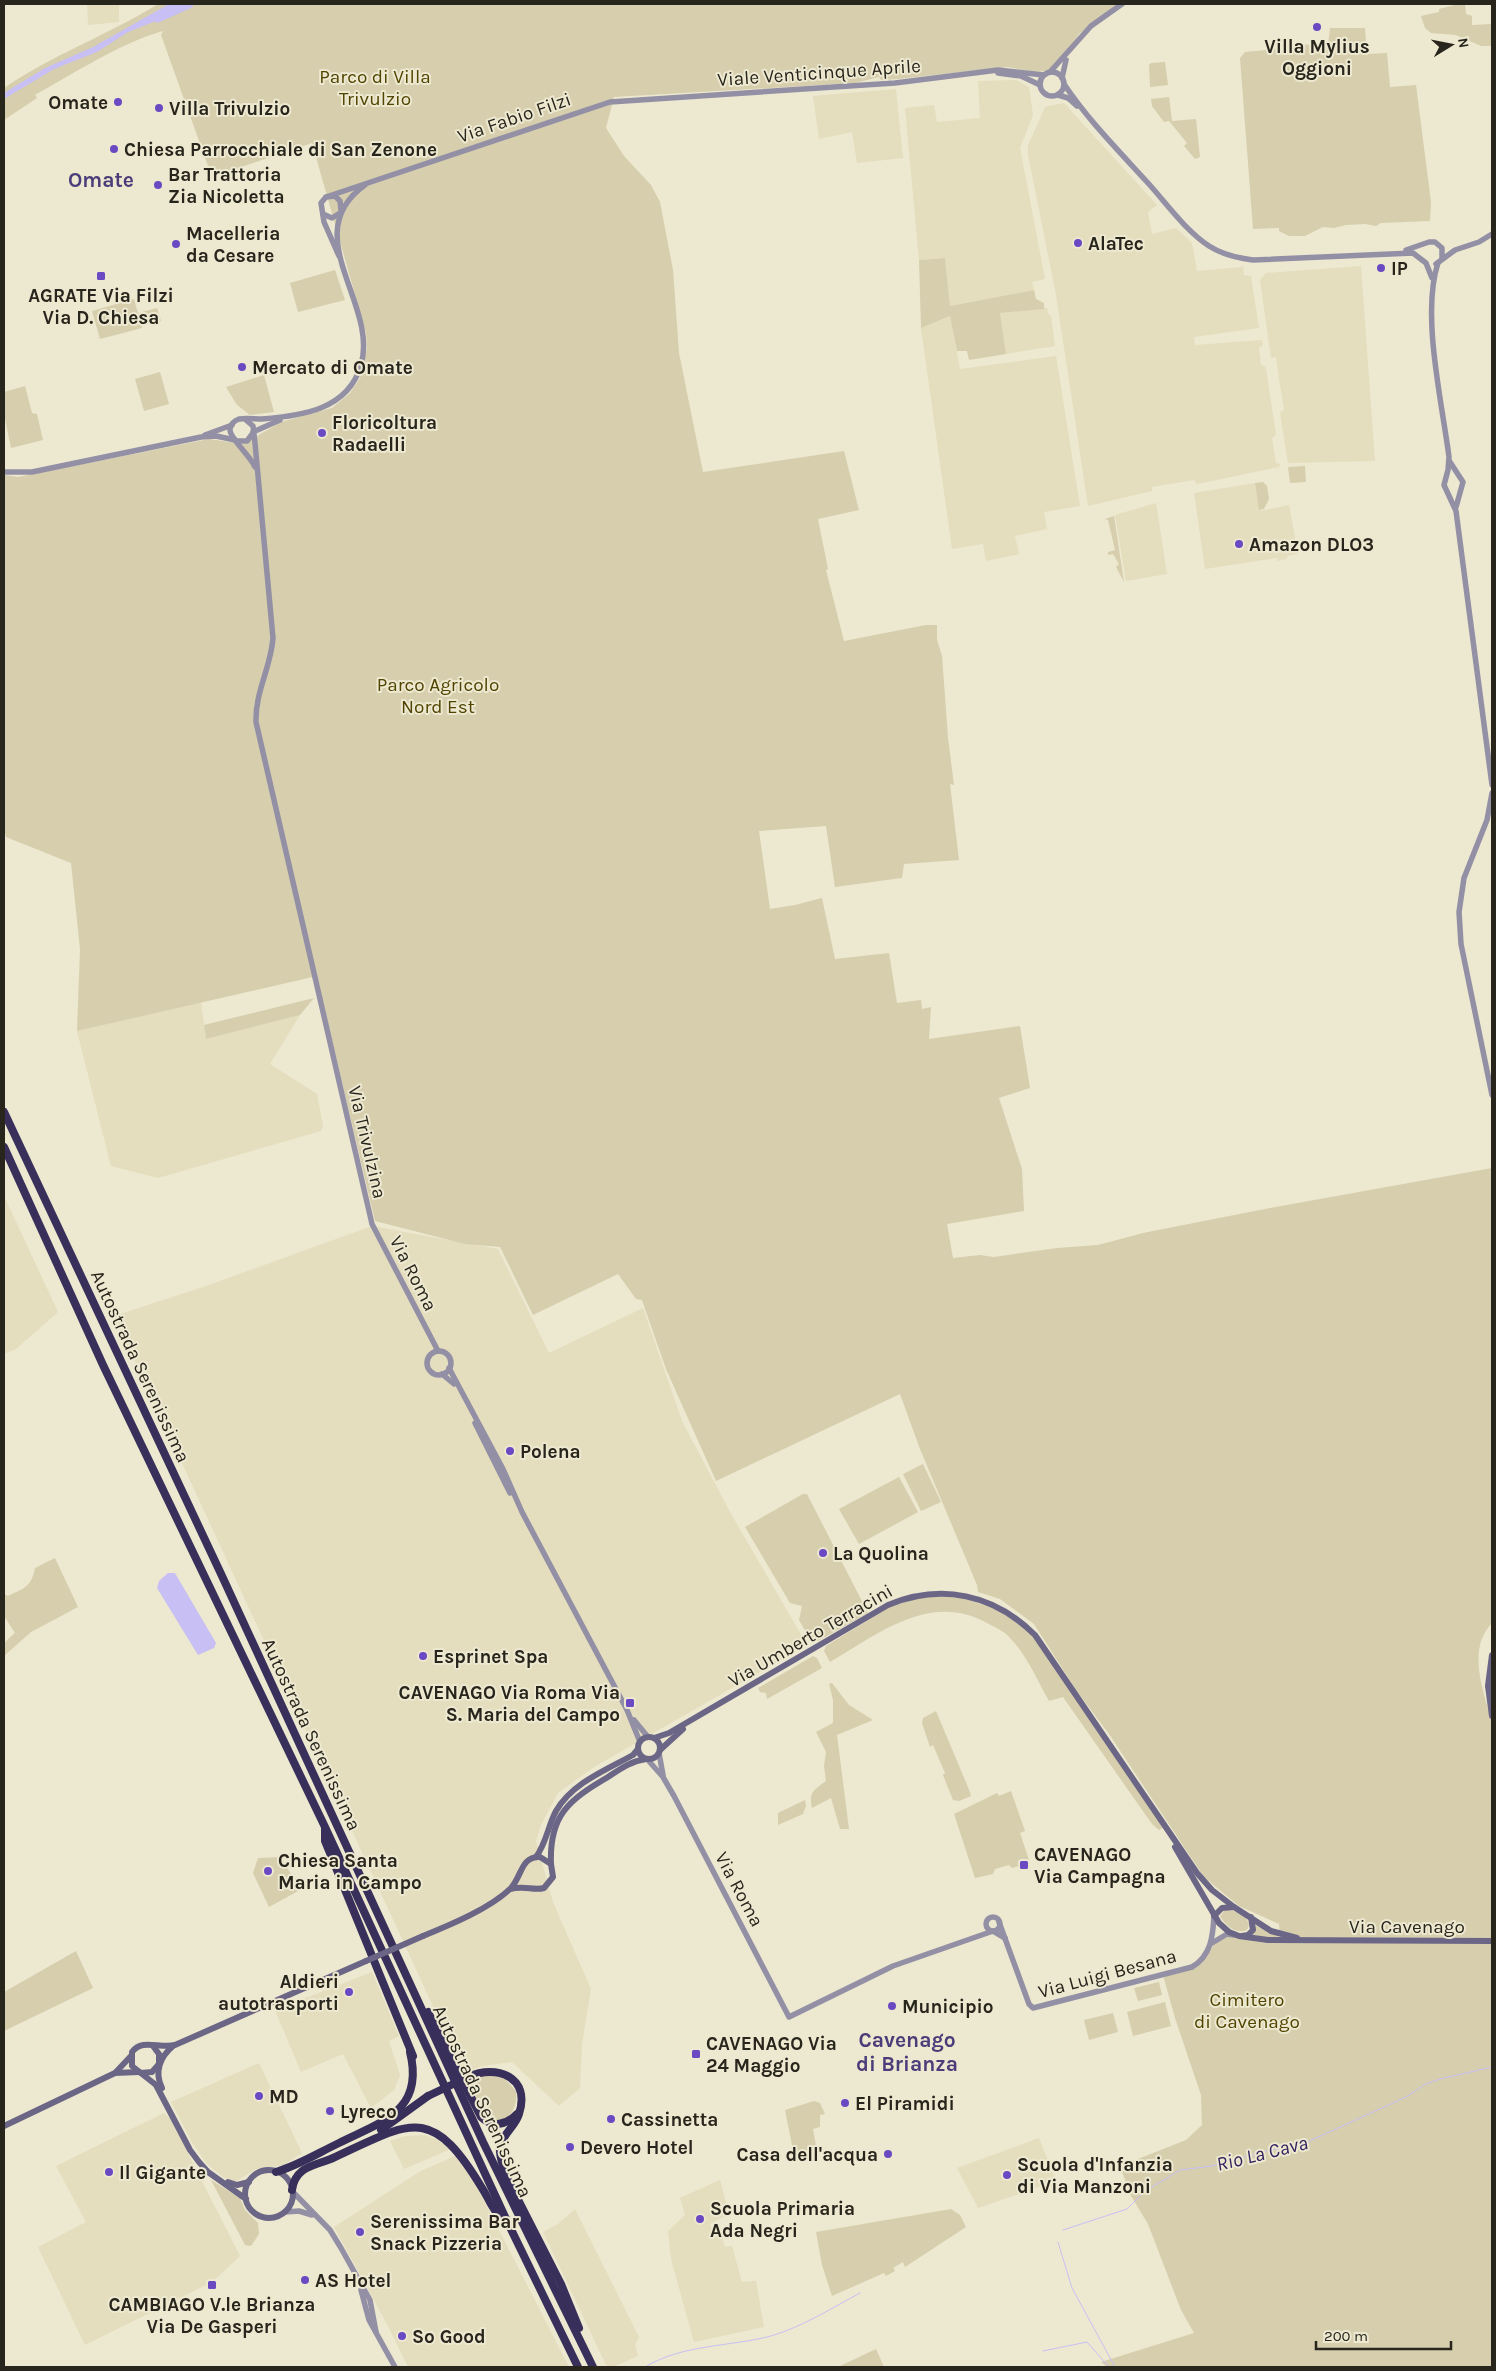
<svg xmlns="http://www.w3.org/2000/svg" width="1496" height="2371" font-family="Karla,sans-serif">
<rect width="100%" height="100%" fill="#ede8d0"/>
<g fill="#e4ddbe">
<polygon points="87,4 119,4 119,22 88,25"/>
<polygon points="1016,80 1029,87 1033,115 1020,148 1045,279 1032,282 1034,290 950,306 945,258 919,260 905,108 934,105 937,122 980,118 978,81"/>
<polygon points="896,89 903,158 857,163 852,132 819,139 813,96"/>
<polygon points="1064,103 1157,205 1148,212 1152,234 1176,228 1192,243 1197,271 1243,267 1244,275 1251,276 1259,328 1194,337 1195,345 1262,340 1263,345 1259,348 1261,365 1265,366 1266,369 1276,435 1272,438 1276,463 1280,464 1279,467 1197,484 1194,480 1152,487 1152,491 1088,506 1056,295 1028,155 1028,145 1045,107"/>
<polygon points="1361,266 1375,461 1288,463 1280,413 1284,409 1279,379 1276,357 1271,358 1260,280 1266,273"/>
<polygon points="1047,308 1048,314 1051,316 1055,346 1006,354 1000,313"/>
<polygon points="950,316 960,369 1056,356 1080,506 1044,512 1047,529 1015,536 1019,554 986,561 983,544 952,549 921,328"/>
<polygon points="1255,483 1260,511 1289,505 1298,554 1287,556 1287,559 1277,561 1277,558 1205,569 1194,493"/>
<polygon points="1156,503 1167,574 1126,581 1115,515"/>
<polygon points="201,1002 206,1039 300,1015 270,1064 317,1094 323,1126 321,1131 158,1178 111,1166 77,1031"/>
<polygon points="4,1196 58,1312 16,1349 4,1354"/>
<polygon points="372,1226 498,1249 549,1353 643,1308 682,1421 730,1512 807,1645 594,1767 558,1793 541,1825 536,1841 553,1902 591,1989 582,2044 580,2088 559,2106 512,2062 482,2066 464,2073 114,1316 206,1286"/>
<polygon points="372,1972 399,2036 389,2041 400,2075 394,2090 371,2108 343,2054 301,2072 275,2010"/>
<polygon points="259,2063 302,2153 284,2165 256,2169 235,2182 223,2177 207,2164 193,2144 171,2102"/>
<polygon points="164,2113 170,2118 240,2256 212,2282 85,2345 38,2247 86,2222 56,2166"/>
<polygon points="424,2135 436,2139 451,2149 404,2169 390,2141 406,2136"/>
<polygon points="1039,2138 1056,2181 978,2208 957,2168"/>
<polygon points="457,2155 479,2191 569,2367 408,2367 388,2326 334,2227 419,2172"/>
<polygon points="720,2180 729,2214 710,2224 715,2236 721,2234 725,2247 732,2246 742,2282 756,2281 764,2327 694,2342 671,2259 668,2231 685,2215 680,2198"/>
<polygon points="575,2209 639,2337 635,2344 638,2356 613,2367 607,2367 543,2232 558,2224"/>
</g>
<g fill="#d6cead">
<path d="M158,4H1118L1079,34L1059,63L1047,71L1033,72L1008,67L898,79L881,80L879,77L855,83L614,97L606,128L624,156L651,185L660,202L673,270L679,353L703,472L844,451L859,510L818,519L828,569L826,570L844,641L926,625H937V640L942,656L948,738L954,785L950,784L959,860L904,864L902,878L835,887L826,826L759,831L770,909L795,905L822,898L835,959L889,953L897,1003L921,1000L922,1009L931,1007L929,1039L1020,1026L1030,1088L999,1098L1022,1169L1024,1211L947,1224L953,1258L980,1255L994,1257L1057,1248L1098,1245L1143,1233L1270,1208L1492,1168V1623C1466,1650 1484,1692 1492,1723V2367H1107L1101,2362L1194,2333L1181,2310L1148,2224L1131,2196L1120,2166L1186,2140L1202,2125L1201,2095L1175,2018L1163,1975L1198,1965L1216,1942L1227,1937L1251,1936L1255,1925L1280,1937L1279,1924L1239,1906L1204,1877L1109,1734L1076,1690L1034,1624L1000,1599L978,1592L977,1585L920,1449L900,1394L716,1481L666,1369L642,1300L636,1299L618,1274L533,1315L500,1247L465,1244L375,1221L317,976L77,1031L80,949L71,863L6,837L4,828V475L18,477L209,439L243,444L281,422L332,408L350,393L360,378L367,348L366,333L312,143L212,177L161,35L163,31C124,41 71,75 35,95L37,98L4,120V88C52,55 108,35 158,4Z"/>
<polygon points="1459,4 1465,4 1466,14 1472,16 1472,25 1491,24 1492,46 1481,46 1456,35 1431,33 1425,28 1421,16 1439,12 1439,9"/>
<polygon points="1330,28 1365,28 1367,54 1387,53 1390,87 1416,85 1431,202 1430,221 1381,223 1376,226 1365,224 1346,225 1334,228 1323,227 1305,236 1289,236 1279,231 1279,228 1253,229 1240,58 1245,52 1290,48 1296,44 1328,46"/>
<polygon points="1165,62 1168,85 1150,87 1149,65 1151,63"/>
<polygon points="1169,97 1172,121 1196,119 1200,157 1195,159 1184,146 1187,143 1169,121 1164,122 1152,106 1151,99"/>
<polygon points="945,258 950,306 1034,290 1036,299 1044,303 1044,309 1000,313 1006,354 969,360 967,351 957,351 950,316 921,328 919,260"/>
<polygon points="335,270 345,300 298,312 290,283"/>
<polygon points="134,299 138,313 157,308 161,321 142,326 140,321 142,328 100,339 92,311"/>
<polygon points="160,372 169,404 144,411 135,379"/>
<polygon points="264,375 274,412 250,415 237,405 226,387"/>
<polygon points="25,386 32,413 37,414 43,440 11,448 4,414 4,392"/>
<polygon points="1305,466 1306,482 1290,483 1288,467"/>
<polygon points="1263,482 1267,486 1269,499 1264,509 1259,510 1255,483"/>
<polygon points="1114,516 1124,582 1116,567 1119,564 1113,554 1108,555 1108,552 1115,550 1108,520 1105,519"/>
<polygon points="314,998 300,1015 206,1039 204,1025"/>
<polygon points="923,1464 941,1502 921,1511 903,1474"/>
<polygon points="899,1477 918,1512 859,1544 839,1509"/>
<polygon points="803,1494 807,1494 868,1613 818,1641 810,1639 799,1620 802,1606 790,1603 745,1527"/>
<path d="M55,1558L78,1607L31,1632L4,1656V1643L15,1633L4,1616V1594L8,1596C24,1588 31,1588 35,1568Z"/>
<path d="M956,1596L1003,1611L1033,1636L1164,1827L1159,1830L1152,1824L1063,1697L1049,1701C1037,1680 1027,1655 1009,1637C1004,1631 994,1627 987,1623C931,1591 877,1634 830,1662L824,1651L826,1646L890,1607L919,1597Z"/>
<polygon points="813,1656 817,1658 822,1668 767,1699 766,1693 760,1692 758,1688"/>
<path d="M832,1683L849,1705L873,1720L837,1735L849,1829H840L831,1798L812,1808C808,1792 815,1789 826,1781L824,1766L826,1752L816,1732L833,1723V1700L829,1684Z"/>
<polygon points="936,1711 970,1792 971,1796 959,1801 953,1800 943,1775 945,1773 933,1745 930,1747 922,1723 923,1718"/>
<polygon points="1011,1791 1025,1831 1020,1833 1030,1863 1012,1868 1009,1865 995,1869 993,1874 975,1878 954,1814 997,1793 999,1796"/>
<polygon points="805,1800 806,1806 803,1814 778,1825 778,1813"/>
<polygon points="281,1857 300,1890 269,1907 253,1873 258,1858"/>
<path d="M1225,1910C1235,1909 1247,1915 1249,1925L1247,1930C1236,1935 1225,1925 1220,1916Z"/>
<polygon points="76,1951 93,1988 4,2031 4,1992"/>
<polygon points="1159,1982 1162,1995 1138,2001 1134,1988"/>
<polygon points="1165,2002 1171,2026 1133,2036 1127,2012"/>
<polygon points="1113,2013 1118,2032 1089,2040 1084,2020"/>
<path d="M487,2074L504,2078L516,2091C519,2112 502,2132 484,2115C476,2107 472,2093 467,2083Z"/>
<polygon points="814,2101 820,2103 825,2114 820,2115 820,2127 813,2129 817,2151 794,2155 785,2110"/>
<polygon points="211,2180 240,2198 245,2210 258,2223 259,2234 251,2246 245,2245"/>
<polygon points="951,2209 960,2215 966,2227 905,2267 903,2262 893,2268 895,2271 886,2276 884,2273 832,2296 822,2265 816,2232"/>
<polygon points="876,2349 884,2367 838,2367"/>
</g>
<g fill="#c8c0f4">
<polygon points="169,4 187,4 166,17 128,32 97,52 54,69 4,99 4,93 45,68 93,47"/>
<polygon points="168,1573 175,1573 216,1643 214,1648 198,1655 157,1588 159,1581"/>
</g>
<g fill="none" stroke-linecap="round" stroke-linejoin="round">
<g stroke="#c8c0f4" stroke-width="1">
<polyline points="1063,2230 1127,2209 1145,2191 1180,2170 1212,2166 1274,2149 1284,2151 1297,2149 1303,2144 1406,2097 1426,2084 1440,2079 1492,2067"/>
<polyline points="1058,2242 1072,2288 1115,2367"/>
<polyline points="1043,2351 1087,2342 1109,2367"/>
<path d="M645,2367C683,2344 729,2347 771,2336C802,2327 832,2308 860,2293"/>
</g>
<polyline stroke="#c8c0f4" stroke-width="9" points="158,18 189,4"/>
<g stroke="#9390a6" stroke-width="5.5">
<circle cx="1052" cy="84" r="12"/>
<polyline points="1050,72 1091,26 1122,4"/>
<polyline points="998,73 1021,76 1040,85"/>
<polyline points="1062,78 1066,60"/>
<path d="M1064,84C1088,120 1119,151 1148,183C1167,204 1185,230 1209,246C1223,255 1237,258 1253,260L1413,253L1426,263L1432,278"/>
<polyline points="1058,95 1068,98 1077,106"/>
<polyline points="326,197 610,102 895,83 998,70 1044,75"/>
<polyline points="323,214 332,218 340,213"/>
<polyline points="1406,250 1429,242 1435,242 1442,248 1442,258"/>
<polyline points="339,256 324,222 321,203 326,197 335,196 340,201 341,210"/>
<path d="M1438,263C1421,314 1442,402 1449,457L1448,470L1444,485L1456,511L1492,785"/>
<polyline points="1436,264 1455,250 1479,242 1492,234"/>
<path d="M246,420L253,426L255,443L273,638C271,667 255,692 256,722L372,1224L438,1351"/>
<polyline points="253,432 280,420"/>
<polyline points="205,435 232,425"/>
<polyline points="237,441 247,441 253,433"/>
<polyline points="1450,462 1463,482 1456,507"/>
<path d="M255,467C251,457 230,438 230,430C230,425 234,421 239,419C245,418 255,419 262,419C301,416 348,410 361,365C379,304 296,234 365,185"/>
<polyline points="4,472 32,472 201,437 216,436 235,440"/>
<polyline points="1492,793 1487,820 1464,878 1459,912 1461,944 1492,1095"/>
<circle cx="439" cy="1363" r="12"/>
<polyline points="449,1368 503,1469 522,1512 627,1710 640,1742"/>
<polyline points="442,1374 454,1384"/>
<polyline points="475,1423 510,1493"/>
<polyline points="634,1720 648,1737"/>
<polyline points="659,1753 663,1775"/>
<polyline points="647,1759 663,1777 674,1796 789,2017 893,1966 993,1931 1005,1938"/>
<circle cx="993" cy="1924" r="7"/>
<path d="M999,1922L1029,2004L1033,2008L1192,1967C1211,1956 1213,1936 1214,1916"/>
<polyline points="1212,1943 1227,1934 1234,1935"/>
<polyline points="292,2191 330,2230 341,2248 370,2300 376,2332"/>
<polyline points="285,2212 299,2211 312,2215"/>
<polyline points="361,2290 369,2320 395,2367"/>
</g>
<g stroke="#6b6686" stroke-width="6">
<polyline points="1492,1655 1488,1686 1492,1716"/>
<circle cx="649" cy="1748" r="11"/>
<path d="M654,1738L669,1733L888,1605C941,1583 994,1594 1035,1635L1197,1873L1212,1890L1234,1907"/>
<polyline points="660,1750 683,1729"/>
<polyline points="1175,1847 1219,1923 1229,1932 1239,1936 1268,1940 1492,1941"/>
<path d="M536,1857C546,1844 548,1826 556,1811C572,1783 606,1770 633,1755L638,1749"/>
<path d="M551,1864C549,1815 569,1800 608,1777C620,1769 631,1761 646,1759"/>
<polyline points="1214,1916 1222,1908 1234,1907 1271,1931 1297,1938"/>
<path d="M423,1936C450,1925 491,1908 511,1888C522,1876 521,1856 540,1857L551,1864L553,1877L544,1888C533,1891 525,1885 510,1889"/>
<polyline points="1242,1936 1248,1935 1253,1930 1251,1917"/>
<polyline points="116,2072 131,2056"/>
<polyline points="141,2073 152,2072 159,2064 159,2054 153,2046"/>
<path d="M162,2088C154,2072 160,2057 173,2046"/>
<polyline points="4,2126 115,2073 139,2072"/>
<circle cx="269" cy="2194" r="24"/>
<polyline points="228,2182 237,2185 249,2182"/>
<path d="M246,2199L208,2172L199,2162L190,2150L156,2085L132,2066V2052C142,2038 160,2049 175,2045L366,1961"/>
</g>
<g stroke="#38305a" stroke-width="8">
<polyline points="4,1112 222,1576 483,2142 593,2367"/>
<polyline points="4,1147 103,1365 325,1827 506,2219 578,2367"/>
<polyline points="325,1829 325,1841 413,2056"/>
<path d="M428,2012L481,2117C492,2128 507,2125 517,2114"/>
<path d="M468,2077C497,2064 531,2077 519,2114C515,2127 503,2133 500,2147C499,2156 503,2165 505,2174L561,2284L579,2328"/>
<polyline points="381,2130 428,2096"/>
<path d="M276,2172C299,2165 318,2153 339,2143C380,2122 425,2112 410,2052"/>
<path d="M292,2190C295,2166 315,2166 333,2158C411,2122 431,2103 482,2188C490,2200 493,2214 506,2219"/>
</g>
<polyline stroke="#6b6686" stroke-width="6" points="366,1961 423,1936"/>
<polyline stroke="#38305a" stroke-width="8" points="428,2096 468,2077"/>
</g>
<g fill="#6a49c2" stroke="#ede8d0" stroke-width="2">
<circle cx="1317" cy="27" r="5"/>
<circle cx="118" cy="102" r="5"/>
<circle cx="159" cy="108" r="5"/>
<circle cx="114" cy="149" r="5"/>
<circle cx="158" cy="185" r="5"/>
<circle cx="1078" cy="243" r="5"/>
<circle cx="176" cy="244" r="5"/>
<circle cx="1381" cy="268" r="5"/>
<rect x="96" y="271" width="10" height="10" rx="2.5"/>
<circle cx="242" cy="367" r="5"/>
<circle cx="322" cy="433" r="5"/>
<circle cx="1239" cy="544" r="5"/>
<circle cx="510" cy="1451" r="5"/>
<circle cx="823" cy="1553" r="5"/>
<circle cx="423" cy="1656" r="5"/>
<rect x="625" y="1698" width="10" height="10" rx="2.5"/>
<rect x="1019" y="1860" width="10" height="10" rx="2.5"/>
<circle cx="268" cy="1871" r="5"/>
<circle cx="349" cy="1992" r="5"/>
<circle cx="892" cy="2006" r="5"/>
<rect x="691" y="2049" width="10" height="10" rx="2.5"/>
<circle cx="259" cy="2096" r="5"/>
<circle cx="845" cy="2103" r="5"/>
<circle cx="330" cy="2111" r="5"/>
<circle cx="611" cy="2119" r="5"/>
<circle cx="570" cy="2147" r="5"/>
<circle cx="888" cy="2154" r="5"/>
<circle cx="109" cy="2172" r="5"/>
<circle cx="1007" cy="2175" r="5"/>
<circle cx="700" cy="2219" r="5"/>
<circle cx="360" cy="2232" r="5"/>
<circle cx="305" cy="2280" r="5"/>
<rect x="207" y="2280" width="10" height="10" rx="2.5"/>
<circle cx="402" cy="2336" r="5"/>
</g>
<g text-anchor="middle" stroke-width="4" stroke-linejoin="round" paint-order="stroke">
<g font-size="19" font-weight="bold" fill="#27251c" stroke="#ede8d0" text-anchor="start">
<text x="1317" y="53" text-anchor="middle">Villa Mylius<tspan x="1317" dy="22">Oggioni</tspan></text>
<text x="108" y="109" text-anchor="end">Omate</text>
<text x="169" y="115">Villa Trivulzio</text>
<text x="124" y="156">Chiesa Parrocchiale di San Zenone</text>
<text x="168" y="181">Bar Trattoria<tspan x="168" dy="22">Zia Nicoletta</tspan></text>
<text x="186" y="240">Macelleria<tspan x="186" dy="22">da Cesare</tspan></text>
<text x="1088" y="250">AlaTec</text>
<text x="1391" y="275">IP</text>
<text x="101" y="302" text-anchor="middle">AGRATE Via Filzi<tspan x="101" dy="22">Via D. Chiesa</tspan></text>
<text x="252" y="374">Mercato di Omate</text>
<text x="332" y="429">Floricoltura<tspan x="332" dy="22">Radaelli</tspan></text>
<text x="1249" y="551">Amazon DLO3</text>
<text x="520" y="1458">Polena</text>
<text x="833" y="1560">La Quolina</text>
<text x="433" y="1663">Esprinet Spa</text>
<text x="620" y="1699" text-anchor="end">CAVENAGO Via Roma Via<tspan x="620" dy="22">S. Maria del Campo</tspan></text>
<text x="1034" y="1861">CAVENAGO<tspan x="1034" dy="22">Via Campagna</tspan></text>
<text x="278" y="1867">Chiesa Santa<tspan x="278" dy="22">Maria in Campo</tspan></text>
<text x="339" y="1988" text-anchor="end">Aldieri<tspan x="339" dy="22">autotrasporti</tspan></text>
<text x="902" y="2013">Municipio</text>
<text x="706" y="2050">CAVENAGO Via<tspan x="706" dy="22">24 Maggio</tspan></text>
<text x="269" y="2103">MD</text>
<text x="855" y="2110">El Piramidi</text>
<text x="340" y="2118">Lyreco</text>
<text x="621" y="2126">Cassinetta</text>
<text x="580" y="2154">Devero Hotel</text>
<text x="878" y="2161" text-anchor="end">Casa dell'acqua</text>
<text x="1017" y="2171">Scuola d'Infanzia<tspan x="1017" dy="22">di Via Manzoni</tspan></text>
<text x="119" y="2179">Il Gigante</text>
<text x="710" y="2215">Scuola Primaria<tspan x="710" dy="22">Ada Negri</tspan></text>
<text x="370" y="2228">Serenissima Bar<tspan x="370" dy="22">Snack Pizzeria</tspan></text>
<text x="315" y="2287">AS Hotel</text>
<text x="212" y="2311" text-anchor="middle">CAMBIAGO V.le Brianza<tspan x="212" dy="22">Via De Gasperi</tspan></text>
<text x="412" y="2343">So Good</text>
</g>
<g font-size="19" fill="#27251c" stroke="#ede8d0">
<text transform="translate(819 72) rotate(-4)" y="7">Viale Venticinque Aprile</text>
<text transform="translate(514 117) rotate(-19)" y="7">Via Fabio Filzi</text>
<text transform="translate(368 1142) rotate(77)" y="7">Via Trivulzina</text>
<text transform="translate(414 1273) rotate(63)" y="7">Via Roma</text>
<text transform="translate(141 1366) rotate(65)" y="7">Autostrada Serenissima</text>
<text transform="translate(810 1635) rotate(-30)" y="7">Via Umberto Terracini</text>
<text transform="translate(312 1734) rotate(65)" y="7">Autostrada Serenissima</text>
<text transform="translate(740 1889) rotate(62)" y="7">Via Roma</text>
<text x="1407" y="1933">Via Cavenago</text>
<text transform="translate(1107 1973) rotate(-15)" y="7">Via Luigi Besana</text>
<text transform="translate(483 2101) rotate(65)" y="7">Autostrada Serenissima</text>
</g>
<g font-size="19" fill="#514400" stroke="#ede8d0">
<text x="375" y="83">Parco di Villa<tspan x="375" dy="22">Trivulzio</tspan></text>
<text x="438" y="691">Parco Agricolo<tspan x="438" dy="22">Nord Est</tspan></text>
<text x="1247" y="2006">Cimitero<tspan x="1247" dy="22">di Cavenago</tspan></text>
</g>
<g font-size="20" font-style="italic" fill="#32235f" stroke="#ede8d0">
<text transform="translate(1262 2153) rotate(-14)" y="7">Rio La Cava</text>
</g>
<g font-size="21" font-weight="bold" fill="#4a3d7a" stroke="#ede8d0">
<text x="101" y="187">Omate</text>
<text x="907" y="2047">Cavenago<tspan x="907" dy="24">di Brianza</tspan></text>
</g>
</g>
<rect width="1496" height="2371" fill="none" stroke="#27251c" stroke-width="10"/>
<g transform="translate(1451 45) rotate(80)" stroke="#ede8d0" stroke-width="4" paint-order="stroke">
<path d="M0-4L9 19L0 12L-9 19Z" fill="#27251c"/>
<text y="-8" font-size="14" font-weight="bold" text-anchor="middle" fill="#27251c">N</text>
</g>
<path d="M1316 2341v8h135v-8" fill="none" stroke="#27251c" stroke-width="2.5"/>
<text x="1324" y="2341" font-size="15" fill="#27251c" stroke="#ede8d0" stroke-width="4" paint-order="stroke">200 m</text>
</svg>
